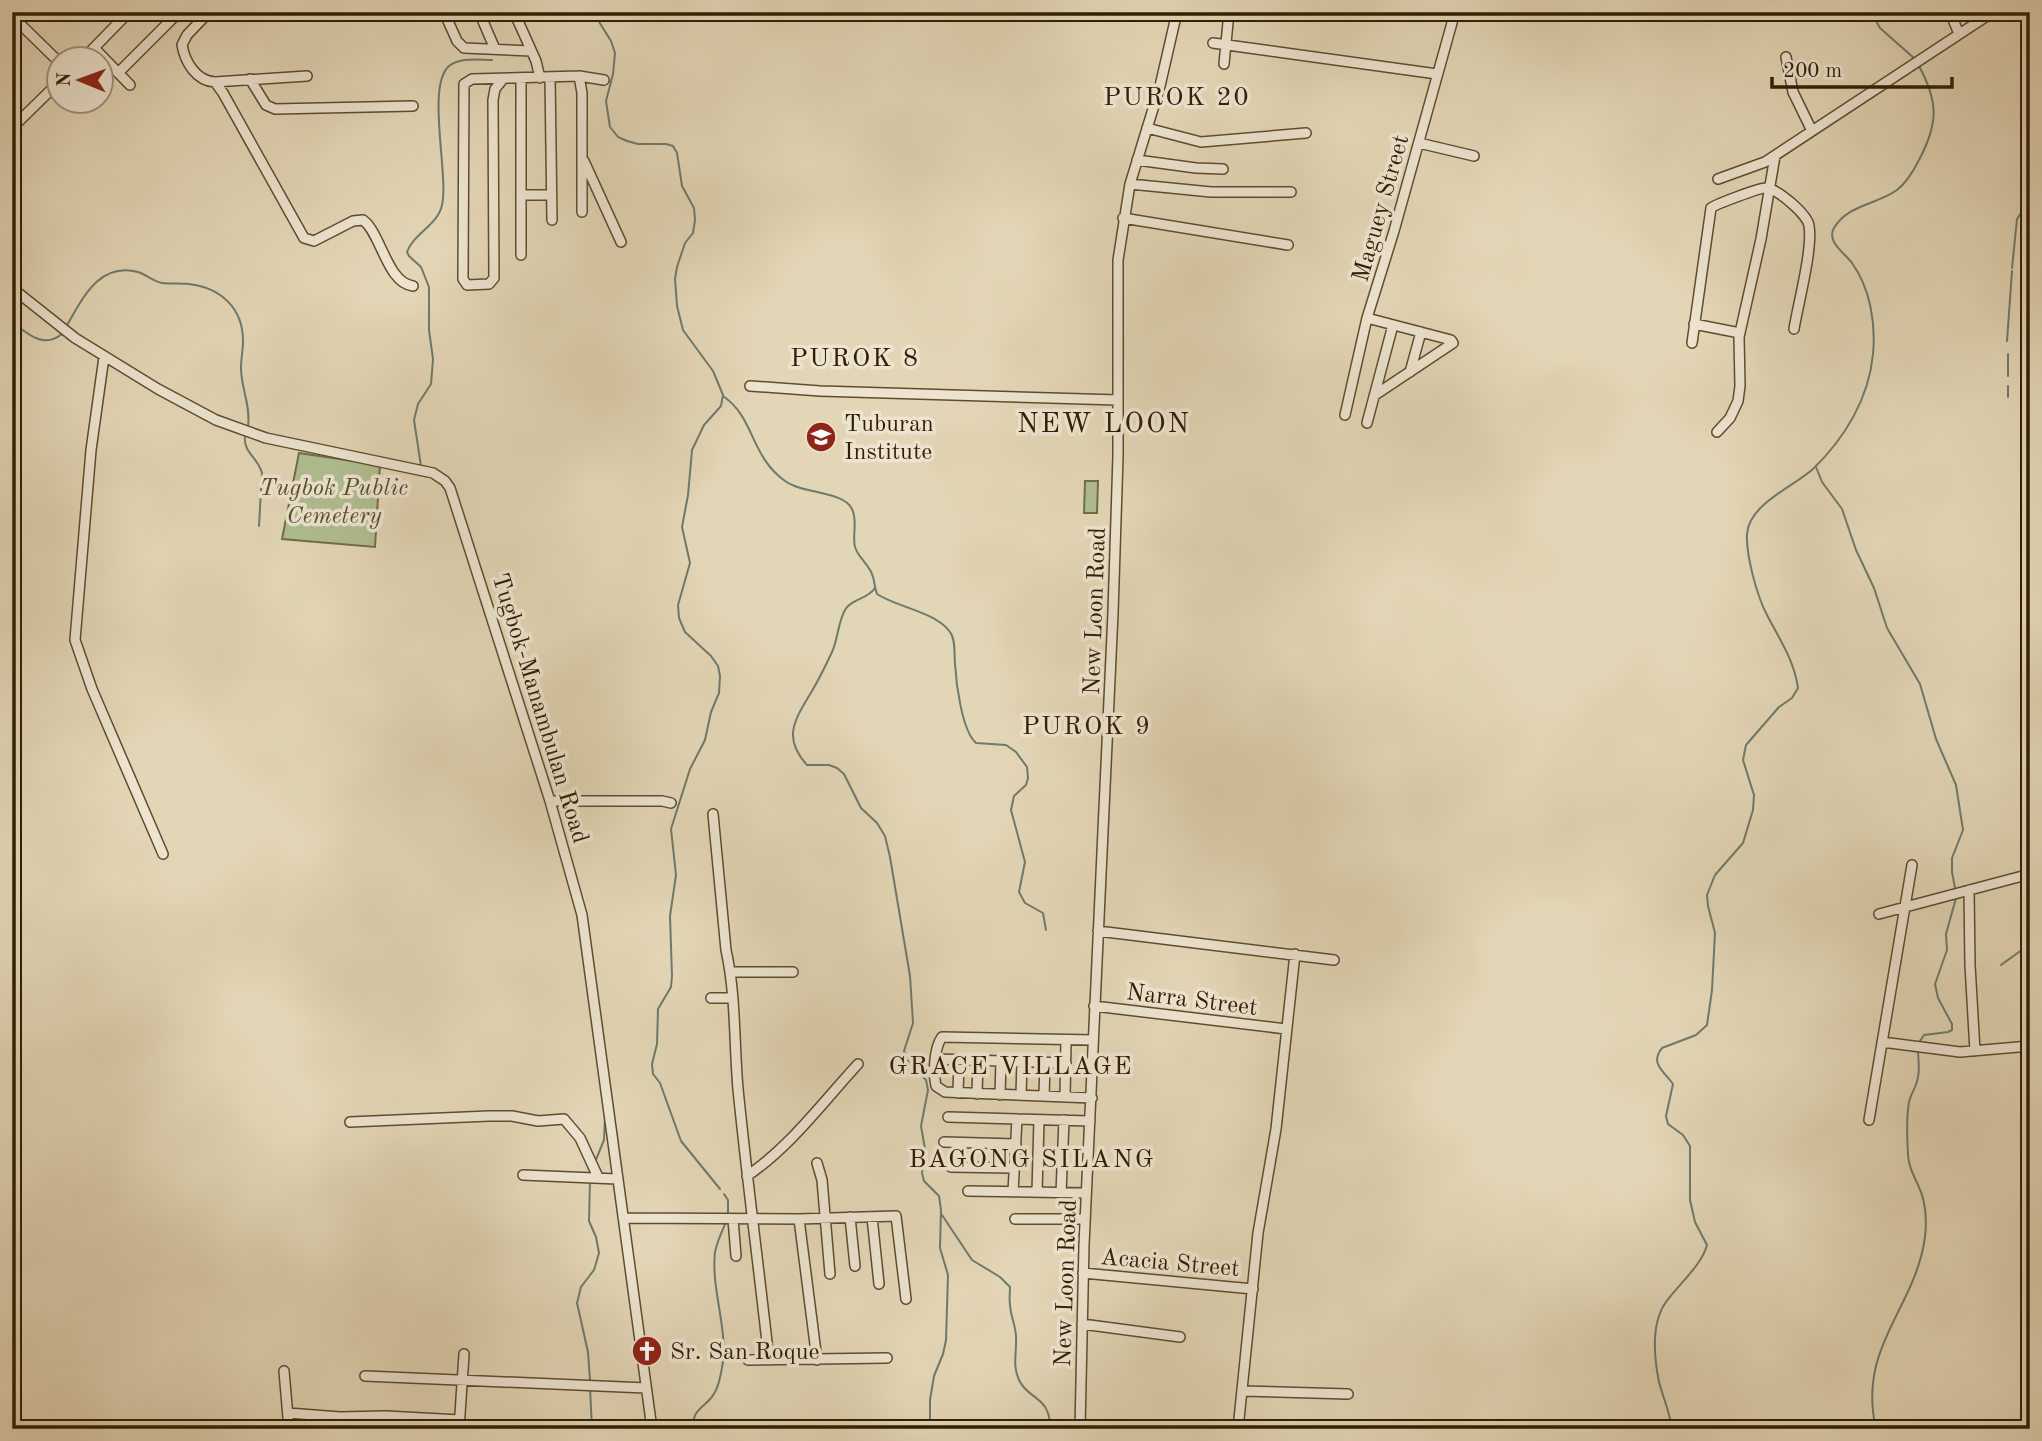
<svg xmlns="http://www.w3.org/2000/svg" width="2042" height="1441" font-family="'Old Standard TT',serif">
<rect width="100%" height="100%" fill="#e3d6b6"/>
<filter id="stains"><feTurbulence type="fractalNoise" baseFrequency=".00286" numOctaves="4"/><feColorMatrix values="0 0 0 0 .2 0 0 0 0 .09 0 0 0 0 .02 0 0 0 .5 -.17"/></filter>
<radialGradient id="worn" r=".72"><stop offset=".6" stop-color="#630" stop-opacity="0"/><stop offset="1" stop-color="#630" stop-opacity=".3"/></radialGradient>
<path fill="#b0be90" stroke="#706e4a" stroke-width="2" d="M299 453 380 465 375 547 282 539Z
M1085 481H1098L1097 513H1084Z"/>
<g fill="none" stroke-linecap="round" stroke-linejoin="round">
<path stroke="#6e7a6e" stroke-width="2" d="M593 12 611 41 615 53 613 74 606 101 610 127 618 137 627 141 638 144H666L673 146 677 153 682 186 694 208 695 220 693 233 685 243 677 267 675 279 677 306 683 330 713 371 723 395 721 406 704 425 692 450 688 495 682 527 690 563 678 605 679 618 685 632 711 656 718 666 720 676 719 693 711 712 705 740 690 769 671 829 676 875 670 916 672 976 671 987 658 1009 657 1044 652 1064 653 1074 660 1083 681 1141 720 1189
M1871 12 1880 28 1915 59
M2012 268 2017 219 2030 199
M12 322C28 334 43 349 62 334
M67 325C83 298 99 262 138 272 147 275 153 281 162 283 171 284 180 283 189 284 221 288 243 308 243 341 243 350 241 359 241 368 241 388 251 406 248 426
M2007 341 2012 271
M2008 354V376
M2008 386V397
M723 396C755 418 750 456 785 481 802 494 844 491 852 509 858 521 852 535 855 547 858 557 868 564 872 574 875 581 874 587 877 594 896 607 936 612 950 632 956 640 954 654 955 664 956 683 962 731 976 743L1006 745 1016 752 1027 767 1028 778 1026 785 1014 796 1011 810 1025 862 1019 892 1025 903 1043 913 1046 930
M245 436C243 453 258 457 262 473L259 526
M421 466 414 420 418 404 431 384 433 359 429 330V287L421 267 409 256 407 252C414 233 438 225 442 205 449 175 426 86 449 66 460 57 479 60 492 60
M1816 467 1822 482 1842 509 1856 550 1874 588 1887 628 1920 684 1936 739 1956 785 1963 830 1952 858V872L1955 888
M875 588C867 600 852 598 845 610 838 622 838 639 832 652 826 665 819 679 812 691 796 718 781 737 807 765H829L837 768 844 774 861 808 877 823 885 836 890 857 910 976 913 1023 904 1051 909 1063 926 1080 928 1090 921 1126 925 1149 922 1173 924 1181 939 1196 941 1210 940 1248 948 1275 946 1340 943 1354 934 1376 930 1400V1429
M2001 965 2030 944
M1918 1044 1924 1035 1948 1032 1952 1030V1024L1938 998 1935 984 1947 950 1946 934 1956 898
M595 1162 604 1140 605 1117
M724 1194 728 1200V1215
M942 1215 972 1260 1000 1277 1010 1287C1010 1293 1009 1299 1010 1304 1010 1315 1016 1326 1016 1337 1017 1352 1012 1365 1019 1380 1028 1400 1051 1396 1050 1429
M590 1380 588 1352 577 1303 581 1287 594 1270 599 1253 596 1237 589 1221 590 1181
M590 1388 592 1429
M12 1411 21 1429
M694 1429C691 1411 701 1410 711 1398 719 1389 721 1373 723 1362 727 1325 711 1289 715 1252 717 1242 722 1231 726 1222
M1672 1429C1670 1413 1663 1397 1659 1382 1654 1357 1651 1323 1666 1302 1678 1285 1702 1265 1707 1245L1695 1222 1690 1200V1146L1683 1135 1668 1124 1666 1116 1673 1084C1665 1072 1649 1064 1662 1048L1696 1035 1707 1025 1712 990 1715 933 1708 906 1707 895 1715 875 1743 843 1753 810 1754 795 1743 760 1746 745 1779 707 1792 698 1798 688C1794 660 1780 640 1767 615 1757 596 1746 556 1747 534 1749 504 1793 487 1813 469 1845 438 1869 398 1873 354 1876 323 1870 288 1852 263 1845 253 1826 242 1834 228 1847 205 1878 204 1897 190 1906 183 1914 170 1919 160 1938 124 1939 103 1919 66
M1876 1429C1857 1346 1915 1310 1925 1237 1927 1219 1926 1201 1918 1185 1913 1174 1909 1167 1908 1155 1907 1138 1906 1119 1909 1102 1911 1093 1917 1086 1918 1077 1920 1068 1918 1059 1918 1050"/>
<g stroke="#5e4c30" stroke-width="12">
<path id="minor" d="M209 12 187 35 182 45C185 62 196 81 215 82L307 76
M444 12 457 41 464 48 531 51
M479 12 495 49
M514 12 536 61 540 78
M1297 12 1307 13
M1950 12 1959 34
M12 16 60 63
M1213 43 1437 74
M94 48 130 85
M1786 57 1793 92 1812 131
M82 60 129 12
M1224 64 1229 12
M118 73 179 12
M579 76 582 93V212
M550 77 552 220
M250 79 266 105 275 109 413 106
M503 79 495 89 493 100 494 278 489 284 467 285 463 279 464 84 472 79 579 76 604 80
M521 79V255
M215 82 223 93 304 238 314 241 353 221 363 220C381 233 387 283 413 286
M12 128 60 81
M1147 128 1201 142 1306 133
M1419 143 1474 156
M1137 160 1196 168 1223 169
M584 161 621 242
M1718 179 1765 162 1993 12
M1130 184 1211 192H1291
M521 195H551
M1123 218 1288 245
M12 288 75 338 158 389 216 420 266 438 433 473 445 481 450 488 550 801 582 915 652 1429
M1367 318 1451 340 1453 343 1375 395
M1694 324 1740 333
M1692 343 1711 208C1714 205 1761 187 1766 188 1778 189 1808 215 1809 226 1813 249 1798 304 1794 329
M104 357 91 450 75 640 92 689 163 854
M1410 372 1421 332
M750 386 820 391 1118 400
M1345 415 1367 318 1394 231 1455 12
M1367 423 1393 325
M1717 432 1730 418 1738 401 1740 386 1739 337 1761 239 1775 156
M550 801H662L671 803
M713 814 726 950C736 995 734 1043 738 1089 747 1179 759 1269 769 1360
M1969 890 1970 965 1975 1051
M1879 914 2030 874
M1098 931 1334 960
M731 972H793
M711 998H732
M1094 1006 1286 1029
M1882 1042 1960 1052 2030 1046
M936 1059 1066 1063
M958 1093 959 1060
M977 1094 978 1061
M1000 1095 1001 1061
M1021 1095 1022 1062
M1044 1096 1045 1063
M1065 1097 1066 1040
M1092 1098 945 1092 936 1086C933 1073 934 1048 942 1037L1093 1040
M948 1117 1090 1121
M1869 1120 1912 865
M350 1122 489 1116H512L538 1121 564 1119 580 1138 598 1177
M944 1142 1016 1144
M817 1163 822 1180 830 1274
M951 1167 1014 1168
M523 1175 617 1179
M747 1176C790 1147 823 1102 858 1064
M968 1191 1086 1193
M1013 1192 1017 1119
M1037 1192 1039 1120
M1061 1193 1064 1120
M850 1217 855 1266
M872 1217 879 1284
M623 1218 799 1219 896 1216 906 1299
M733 1219 736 1256
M799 1219 817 1360
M1015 1219H1085
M1083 1273 1253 1289
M1082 1324 1180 1337
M748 1360 887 1358
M284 1371 289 1429
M365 1376 646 1388
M1243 1391 1348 1394
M288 1413 340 1417 386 1416 460 1420
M356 1429 357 1418
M459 1429 464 1354
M1080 1429 1084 1245 1113 613 1118 456V260L1130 184 1160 86 1177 12
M1238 1429 1258 1233 1276 1129 1295 954"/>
</g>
<use href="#minor" stroke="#ede4d0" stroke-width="9"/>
</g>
<defs>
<g id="school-disc" transform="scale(1.575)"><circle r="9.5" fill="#8f2418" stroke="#ede4d0"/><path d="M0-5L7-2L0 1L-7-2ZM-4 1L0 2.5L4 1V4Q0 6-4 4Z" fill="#fff"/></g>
<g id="church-disc" transform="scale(1.575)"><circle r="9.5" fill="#8f2418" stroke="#ede4d0"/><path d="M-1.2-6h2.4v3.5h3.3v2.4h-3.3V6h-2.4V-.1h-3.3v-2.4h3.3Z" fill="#fff"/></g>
</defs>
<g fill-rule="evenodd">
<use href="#school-disc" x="821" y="437"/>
<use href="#church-disc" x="647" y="1351"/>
</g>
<g text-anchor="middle" stroke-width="7" stroke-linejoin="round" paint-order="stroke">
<g font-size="24" fill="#311e04" stroke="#ede4d0">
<text transform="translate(1380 208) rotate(-74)" y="8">Maguey Street</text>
<text transform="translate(1094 611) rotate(-88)" y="8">New Loon Road</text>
<text transform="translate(541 708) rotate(73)" y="8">Tugbok-Manambulan Road</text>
<text transform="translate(1192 999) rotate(7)" y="8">Narra Street</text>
<text transform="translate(1170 1262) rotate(5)" y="8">Acacia Street</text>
<text transform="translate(1065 1283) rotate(-88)" y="8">New Loon Road</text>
</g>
<g font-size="24" fill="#311e04" stroke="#ede4d0" text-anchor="start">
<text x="844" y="431">Tuburan<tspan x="844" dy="28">Institute</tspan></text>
<text x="670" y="1359">Sr. San Roque</text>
</g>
<g font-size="24" font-style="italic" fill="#574e2e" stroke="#ede4d0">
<text x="334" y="495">Tugbok Public<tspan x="334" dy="28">Cemetery</tspan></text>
</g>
<g font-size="26" letter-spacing="2" fill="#311e04" stroke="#ede4d0">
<text x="1177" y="105">PUROK 20</text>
<text x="855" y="366">PUROK 8</text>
<text x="1087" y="734">PUROK 9</text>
<text x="1011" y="1074">GRACE VILLAGE</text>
<text x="1032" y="1167">BAGONG SILANG</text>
</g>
<g font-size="28" letter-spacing="2" fill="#311e04" stroke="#ede4d0">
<text x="1104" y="432">NEW LOON</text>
</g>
</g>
<rect width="2042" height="1441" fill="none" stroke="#e3d6b6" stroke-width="42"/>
<rect x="14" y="14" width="2014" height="1413" fill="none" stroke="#311e04" stroke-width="3.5"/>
<rect x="21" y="21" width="2000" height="1399" fill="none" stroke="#311e04" stroke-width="2"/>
<g transform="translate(80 80) rotate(271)"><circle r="33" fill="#ede4d0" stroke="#a2957e" stroke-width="2"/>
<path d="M0-5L12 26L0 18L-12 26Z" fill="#8f2418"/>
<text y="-10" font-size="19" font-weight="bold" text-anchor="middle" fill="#311e04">N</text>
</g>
<path d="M1772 77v10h180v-10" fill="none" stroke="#311e04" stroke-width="3.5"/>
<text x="1783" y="77" font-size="21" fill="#311e04" stroke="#ede4d0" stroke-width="5" paint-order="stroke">200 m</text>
<rect width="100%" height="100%" filter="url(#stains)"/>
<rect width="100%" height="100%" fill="url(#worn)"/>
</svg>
